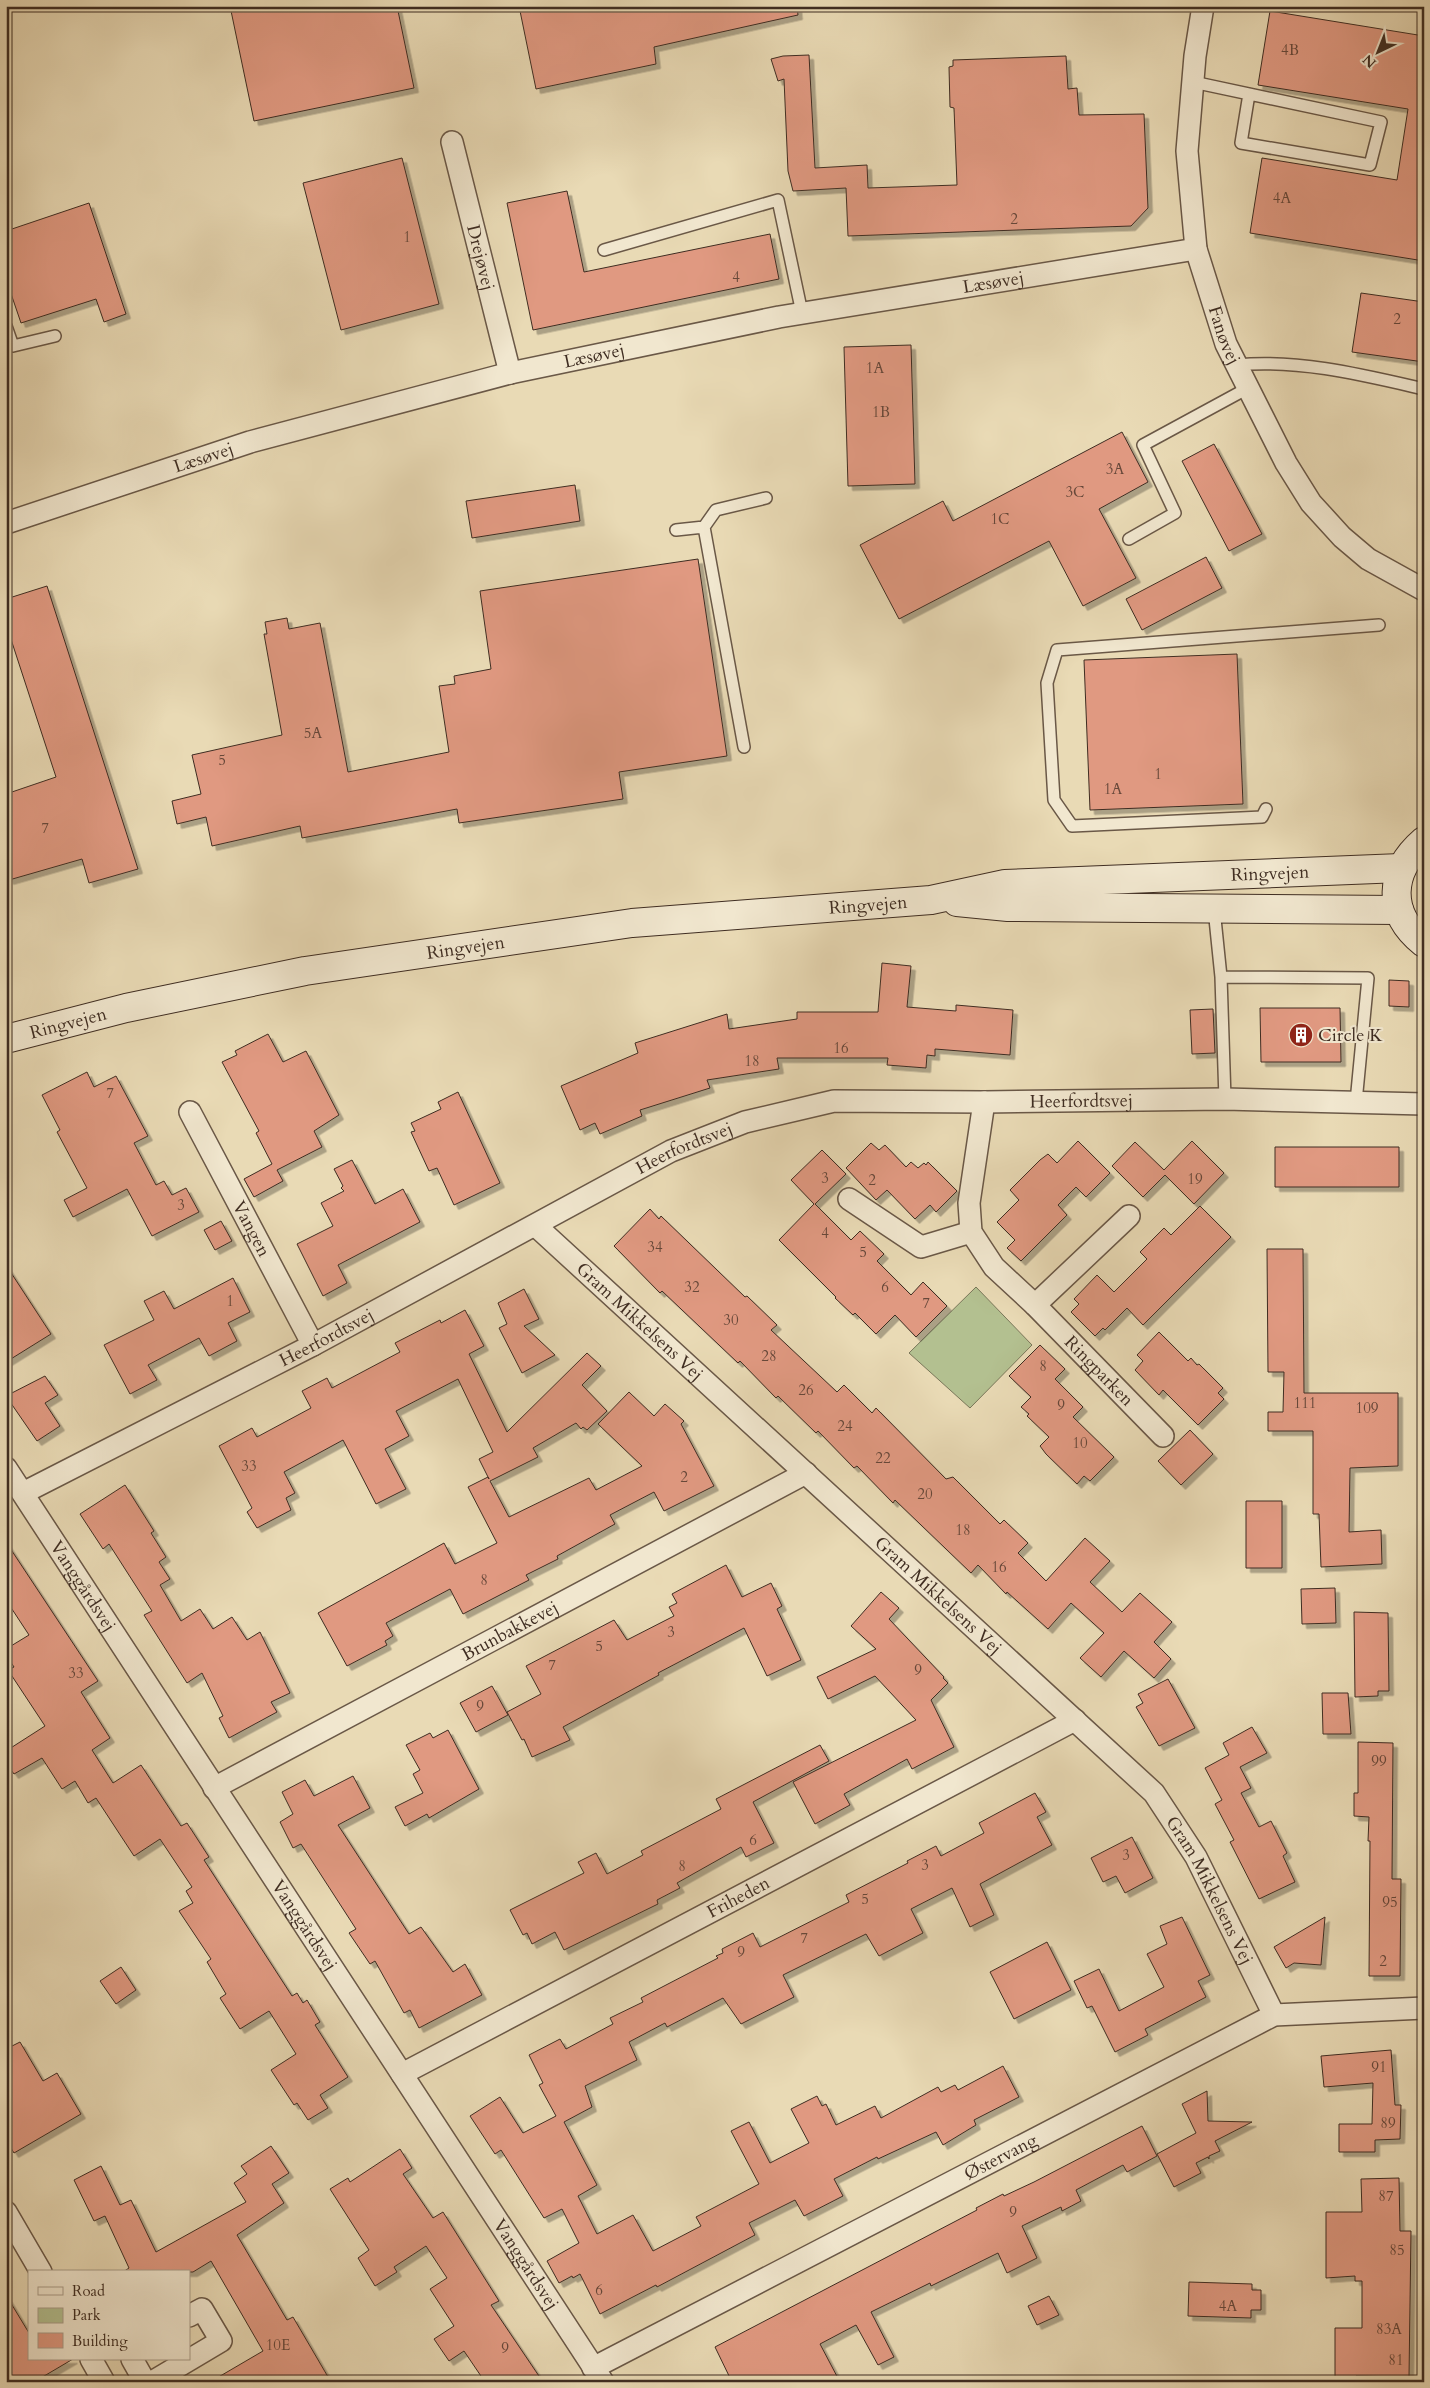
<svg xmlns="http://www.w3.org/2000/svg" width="1430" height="2388" font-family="Cardo,serif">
<defs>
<filter id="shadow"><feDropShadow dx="4.5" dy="4.5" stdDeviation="0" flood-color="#0004"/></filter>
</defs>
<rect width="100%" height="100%" fill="#e9dab5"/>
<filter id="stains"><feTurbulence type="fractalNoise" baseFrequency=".004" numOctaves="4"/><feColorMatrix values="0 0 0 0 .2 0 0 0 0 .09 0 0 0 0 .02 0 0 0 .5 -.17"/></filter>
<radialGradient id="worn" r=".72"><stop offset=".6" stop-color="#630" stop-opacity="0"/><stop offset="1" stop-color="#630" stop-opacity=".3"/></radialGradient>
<path fill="#b3c090" stroke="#797659" d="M976 1287 1032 1345 970 1408 909 1353Z"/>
<path fill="#e09981" stroke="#3f2d22" filter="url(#shadow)" d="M230 6H397L414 88 254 121Z
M519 6H797L798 15 654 47 656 64 536 89Z
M1270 11 1424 36V261L1250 233 1262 158 1397 180 1408 109 1258 85Z
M809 55 815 168 867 165 868 188 957 185 954 108 950 107 949 67 953 66V60L1066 56 1068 89 1077 88 1079 115 1144 114 1148 208 1131 226 848 236 846 188 793 191 788 171 784 79 778 81 771 59 783 56Z
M402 158 439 304 341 330 303 183Z
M567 191 584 272 770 234 779 279 533 330 507 203Z
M89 203 126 314 104 322 96 299 21 323 6 279V231Z
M1361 293 1424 302V362L1352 352Z
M911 345 915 484 848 486 844 347Z
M1122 432 1148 482 1099 509 1136 578 1083 606 1049 541 899 619 860 545 943 501 953 521Z
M1214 444 1262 534 1229 551 1182 461Z
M575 485 580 521 472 538 466 501Z
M1206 557 1222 588 1142 630 1126 599Z
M698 559 727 756 619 772 623 799 459 823 457 809 302 838 300 826 212 846 206 817 177 824 172 801 201 794 192 755 282 735 264 634H267L265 622 287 618 289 629 320 623 348 772 449 752 439 686 455 684 454 676 491 669 480 591Z
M47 586 138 869 89 883 82 859 9 880 6 870V794L56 777 6 624V599Z
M1237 654 1243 804 1090 810 1084 660Z
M882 963 911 966 907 1007 956 1011V1005L1013 1010 1010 1055 935 1049V1056L927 1055 926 1068 887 1065 888 1058H777L779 1069 707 1080 710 1088 640 1110 642 1116 600 1134 595 1123 580 1130 561 1086 638 1053 635 1043 727 1014 729 1029 797 1019V1012H878Z
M1389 980 1409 981V1007L1389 1006Z
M1260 1008H1340L1341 1062H1261Z
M1213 1009 1215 1053 1192 1054 1190 1010Z
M268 1034 283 1062 306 1051 339 1115 314 1131 322 1147 277 1170 283 1181 254 1197 244 1179 272 1164 256 1133 259 1131 222 1062 237 1055 235 1051Z
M87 1072 94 1087 116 1076 148 1136 134 1143 156 1185 164 1181 172 1195 186 1188 199 1212 152 1236 127 1189 73 1217 64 1200 87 1188 57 1132 60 1130 42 1095Z
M458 1092 500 1183 454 1205 437 1168 429 1171 411 1132 415 1131 411 1123 441 1109 438 1102Z
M1078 1141 1110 1173 1086 1197 1076 1187 1058 1205 1067 1215 1021 1261 1007 1248 1015 1240 997 1222 1019 1200 1010 1190 1040 1160 1048 1154 1057 1163Z
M1192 1141 1224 1173 1194 1204 1165 1175 1143 1197 1112 1166 1135 1142 1164 1170Z
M871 1143 879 1150 885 1145 906 1167 911 1162 918 1168 924 1163 926 1165 928 1162 957 1191 936 1212 930 1205 915 1219 887 1190 876 1200 846 1168Z
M1275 1147H1399V1187H1275Z
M822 1150 846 1174 815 1204 851 1240 860 1231 884 1254 877 1261 911 1295 923 1282 947 1306 916 1337 895 1315 876 1334 855 1313 853 1315 835 1298 836 1297 779 1240 814 1204 791 1180Z
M352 1160 375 1204 403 1189 420 1222 338 1265 347 1283 323 1296 297 1244 333 1226 321 1203 344 1191 341 1188 343 1186 334 1169Z
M1200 1206 1231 1237 1143 1325 1127 1308 1105 1330 1103 1328 1095 1336 1071 1312 1079 1304 1074 1299 1097 1275 1114 1292 1147 1259 1140 1252 1164 1228 1171 1235Z
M650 1209 659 1219 661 1216 745 1297 747 1296 777 1325 771 1330 837 1392 844 1385 872 1413 876 1408 946 1479 953 1477 1000 1524 1004 1520 1028 1543 1018 1553 1046 1581 1085 1538 1110 1561 1090 1582 1122 1612 1140 1593 1172 1622 1154 1642 1171 1659 1154 1678 1124 1651 1101 1677 1080 1658 1104 1633 1071 1603 1048 1629 1007 1592 1006 1594 978 1565 971 1573 895 1500 893 1503 857 1466 854 1468 818 1431 816 1433 778 1396 776 1398 740 1361 738 1363 662 1291 660 1293 614 1246Z
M221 1221 232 1241 215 1250 204 1230Z
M1267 1249H1303L1304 1393H1398V1466L1350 1468 1349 1532 1381 1530 1382 1564 1321 1567 1319 1514H1313V1431H1268V1412H1283L1284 1372H1268Z
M6 1265 51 1334 6 1362Z
M233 1278 250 1312 228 1323 237 1341 209 1356 199 1338 148 1365 157 1380 130 1394 104 1345 154 1320 144 1301 164 1291 174 1309Z
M524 1289 539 1319 524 1326 555 1355 522 1373 499 1328 507 1324 498 1303Z
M465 1310 484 1346 469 1354 507 1432 587 1353 601 1366 582 1385 607 1411 587 1430 583 1427 581 1429 576 1423 533 1448 538 1457 490 1481 509 1517 589 1478 596 1490 642 1466 598 1424 629 1392 654 1416 665 1404 684 1421 681 1424 714 1486 664 1511 654 1492 610 1515 615 1524 557 1556 558 1559 526 1575 529 1580 463 1614 450 1589 386 1623 393 1636 385 1641 387 1645 347 1666 318 1613 444 1543 455 1564 497 1543 468 1487 488 1477 489 1479 479 1459 493 1452 458 1379 396 1411 409 1436 385 1449 406 1489 376 1504 343 1440 284 1472 295 1493 286 1498 291 1510 257 1528 247 1512 252 1508 219 1446 252 1428 257 1437 311 1408 302 1391 327 1378 332 1388 400 1352 395 1343 440 1320 441 1323Z
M1159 1332 1188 1361 1191 1358 1197 1365 1199 1364 1223 1388 1218 1393 1224 1399 1198 1425 1163 1390 1159 1395 1135 1370 1143 1361 1137 1355Z
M1040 1345 1065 1369 1055 1379 1083 1407 1073 1417 1114 1457 1090 1481 1084 1476 1077 1484 1046 1454 1040 1446 1049 1437 1027 1416 1029 1414 1021 1407 1031 1397 1009 1376Z
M45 1376 58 1395 45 1403 60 1426 37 1441 6 1396Z
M1190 1430 1213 1454 1181 1485 1158 1461Z
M125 1485 154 1531 151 1533 166 1557 159 1562 170 1579 160 1585 181 1621 200 1609 213 1629 232 1617 247 1640 260 1632 290 1693 271 1702 277 1712 229 1738 219 1718 223 1716 202 1673 187 1683 144 1615 152 1611 109 1544 103 1549 80 1514Z
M1246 1501H1282V1568H1246Z
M6 1542 98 1681 81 1692 110 1738 92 1750 113 1783 141 1765 181 1826 187 1823 209 1857 204 1860 292 1996 297 1993 303 2003 307 2000 320 2022 315 2025 348 2077 320 2095 328 2108 308 2120 297 2103 294 2105 271 2070 296 2054 269 2011 240 2029 220 1998 226 1994 207 1962 211 1959 179 1911 193 1903 186 1891 192 1887 160 1839 134 1856 96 1798 88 1803 75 1781 62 1789 42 1758 14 1774 6 1763V1751L45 1726 8 1670 14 1667 6 1655V1649L29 1635 6 1600Z
M726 1565 742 1597 771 1583 782 1606 777 1609 801 1660 767 1676 744 1628 658 1673 659 1675 563 1727 570 1740 532 1757 524 1739 522 1740 507 1712 541 1694 526 1666 614 1620 627 1640 674 1616 669 1607 677 1603 672 1594Z
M1335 1588 1336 1623 1302 1624 1301 1589Z
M881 1592 899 1608 889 1619 944 1677 943 1678 948 1683 931 1700 954 1747 912 1769 907 1759 844 1794 850 1805 815 1824 793 1782 916 1720 875 1676 828 1699 817 1677 876 1649 851 1626Z
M1354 1612 1388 1613 1389 1691H1378V1696L1355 1697Z
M1168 1679 1195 1728 1159 1746 1136 1707 1143 1703 1138 1694Z
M492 1686 508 1715 476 1732 460 1703Z
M1322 1693H1348L1351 1734H1323Z
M1252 1727 1267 1753 1240 1767 1251 1788 1241 1793 1259 1827 1271 1821 1287 1853 1283 1856 1295 1882 1259 1899 1230 1842 1234 1840 1215 1804 1222 1800 1205 1768 1229 1755 1223 1743Z
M448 1730 479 1789 429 1818 427 1814 405 1826 395 1807 423 1793 413 1774 420 1770 406 1745 430 1733 433 1738Z
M1358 1742 1393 1743 1392 1879H1401L1400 1976H1369L1370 1841H1368L1369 1817 1354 1816V1793H1358Z
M820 1745 829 1761 753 1802 774 1843 746 1857 741 1847 677 1883 680 1888 657 1900 658 1904 564 1950 555 1932 532 1944 527 1933 523 1935 510 1910 584 1873 578 1862 596 1853 607 1874 643 1855 641 1851 721 1809 716 1799Z
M353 1776 370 1808 338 1825 409 1934 421 1927 453 1972 465 1964 482 1995 419 2028 410 2010 404 2013 375 1961 370 1964 349 1933 356 1929 301 1844 293 1848 280 1822 293 1814 282 1792 305 1780 314 1796Z
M1035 1793 1046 1812 1037 1817 1052 1845 980 1884 994 1915 970 1927 952 1888 911 1909 923 1933 879 1956 866 1934 783 1975 794 1997 741 2024 723 1998 667 2027 665 2023 629 2042 637 2060 585 2086 592 2107 564 2122 597 2185 578 2196 597 2234 633 2215 653 2251 701 2226 696 2217 759 2184 731 2131 749 2122 770 2163 809 2143 791 2109 817 2096 822 2106 826 2104 836 2125 875 2106 881 2118 938 2087 941 2092 955 2085 958 2090 1003 2066 1019 2097 974 2120 976 2125 943 2145 936 2132 878 2159 877 2157 834 2179 843 2196 804 2216 795 2200 749 2223 755 2235 657 2287 656 2285 600 2314 580 2274 573 2278 572 2276 559 2283 547 2261 579 2243 562 2209 544 2218 501 2150 495 2154 470 2116 500 2097 523 2133 556 2116 539 2085 543 2083 529 2055 560 2039 566 2049 613 2024 610 2018 643 2002 641 1998 718 1958 716 1956 723 1953 722 1949 753 1933 760 1947 849 1902 846 1895 908 1863 907 1861 936 1846 941 1856 984 1833 979 1823Z
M1132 1837 1153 1878 1125 1893 1116 1876 1103 1882 1091 1858Z
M1182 1917 1210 1975 1198 1981 1206 1997 1145 2029 1148 2035 1115 2052 1092 2006 1087 2008 1074 1981 1099 1969 1119 2011 1164 1987 1147 1954 1167 1944 1160 1926Z
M1325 1917 1321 1965 1294 1963 1286 1968 1274 1947Z
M1047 1942 1071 1990 1014 2019 990 1972Z
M121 1967 136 1990 116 2004 100 1981Z
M20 2042 43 2081 57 2073 81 2114 14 2153 6 2140V2049Z
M1391 2050 1395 2105H1401L1400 2139 1375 2140V2152H1339V2124H1372L1373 2083 1324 2087 1321 2056Z
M1207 2091 1208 2121 1252 2122 1215 2141 1220 2151 1209 2156V2159L1208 2157 1196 2163 1201 2173 1174 2187 1157 2154 1196 2133 1182 2104Z
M1142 2126 1157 2156 1127 2172 1123 2165 1076 2190 1081 2201 1062 2211 1061 2207 1022 2226 1037 2258 1007 2273 998 2253 931 2286 930 2283 871 2312 894 2357 878 2365 856 2325 820 2344 840 2382H732L715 2347 977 2210 976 2208 1003 2194 1004 2196 1034 2182Z
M271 2146 289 2173 272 2184 284 2203 237 2235 287 2320 293 2317 331 2382H210L263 2351 211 2261 193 2272H123L129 2268 105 2216 94 2221 74 2180 101 2166 120 2205 131 2200 156 2252 246 2202 234 2183 247 2174 241 2166Z
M400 2149 412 2168 403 2174 433 2218 443 2212 499 2301 491 2305 543 2382H485L464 2351 449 2361 434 2339 454 2326 430 2289 447 2278 426 2246 394 2267 397 2272 375 2286 358 2258 369 2250 330 2189 348 2178 350 2182Z
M1399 2178 1400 2231H1411L1409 2377 1356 2376V2382H1335V2328H1362V2281H1355V2276L1326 2278V2212H1362L1361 2179Z
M1189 2282 1252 2284V2290H1261V2310H1251V2318L1188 2316Z
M6 2295 29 2333V2359H73L34 2382H6Z
M1049 2296 1059 2315 1037 2325 1028 2306Z"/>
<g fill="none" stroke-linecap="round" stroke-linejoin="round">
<g stroke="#6a5847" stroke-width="14">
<path id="lane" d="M1193 82 1381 122 1370 165 1241 143 1249 94
M604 250 778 200 802 313
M6 326 13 346 55 336
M1237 365C1299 359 1363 375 1424 389
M704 527 716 510 766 498
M676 530 704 527 744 747
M1129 539 1175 513 1143 445 1248 388
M1266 809 1262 817 1072 826 1054 800 1047 683 1057 650 1379 625
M1214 909 1221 977 1225 1099
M1221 977 1368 978 1356 1102"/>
</g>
<g stroke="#6a5847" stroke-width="24">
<g id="street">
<path id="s1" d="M1203 6 1195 56 1187 151 1196 249 1226 344 1286 463 1311 503 1342 537 1368 559 1424 590"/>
<path id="s2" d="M452 142 510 373"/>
<path id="s3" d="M6 523 250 442 510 373 779 317 1196 249"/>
<path id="s4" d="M984 1102 969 1203 971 1232 994 1267 1035 1305 1163 1436"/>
<path id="s5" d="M190 1112 313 1345"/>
<path d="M849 1199 921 1247 971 1232"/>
<path id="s6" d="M536 1226 1154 1793 1196 1857 1274 2015"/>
<path d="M1035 1305 1129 1216"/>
<path id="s7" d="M6 1468 603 2382"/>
<path id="s8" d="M23 1493 313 1345 671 1151 745 1122 834 1101 984 1102 1225 1099 1424 1104"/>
<path id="s9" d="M214 1788 806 1473"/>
<path id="s10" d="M402 2074 1075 1720"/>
<path d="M6 2212 41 2272"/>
<path d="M91 2359 104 2382"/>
<path d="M132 2359 145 2382"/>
<path id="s11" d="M593 2368 1274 2015 1424 2008"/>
<path d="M152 2382 221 2341 202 2309 189 2316"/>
</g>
</g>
<g stroke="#3f2d22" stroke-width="30">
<g id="secondary">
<path d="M1424 841C1389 871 1386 913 1424 943"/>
<path d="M957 902 1008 907 1399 910"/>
<path id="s12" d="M6 1039 126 1008 305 971 632 923 931 900 1005 884 1401 868"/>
</g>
</g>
<use href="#lane" stroke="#f1e7cf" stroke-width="11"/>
<use href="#street" stroke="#f1e7cf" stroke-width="21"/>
<use href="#secondary" stroke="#f1e7cf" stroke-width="28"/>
</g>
<defs>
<g id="building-disc" transform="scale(1.25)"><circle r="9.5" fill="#8f2418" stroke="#f1e7cf"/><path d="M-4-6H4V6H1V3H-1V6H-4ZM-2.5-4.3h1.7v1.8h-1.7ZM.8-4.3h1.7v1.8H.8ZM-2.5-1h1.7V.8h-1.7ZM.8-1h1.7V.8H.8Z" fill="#fff"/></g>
</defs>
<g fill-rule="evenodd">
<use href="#building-disc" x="1301" y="1035"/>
</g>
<g text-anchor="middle" stroke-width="4" stroke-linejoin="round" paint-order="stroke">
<g font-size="15" fill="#67483a">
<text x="1290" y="55">4B</text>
<text x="1282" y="203">4A</text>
<text x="1014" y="224">2</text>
<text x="407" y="242">1</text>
<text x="736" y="282">4</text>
<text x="1397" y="324">2</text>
<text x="875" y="373">1A</text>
<text x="881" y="417">1B</text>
<text x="1115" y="474">3A</text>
<text x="1075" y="497">3C</text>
<text x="1000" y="524">1C</text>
<text x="313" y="738">5A</text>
<text x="222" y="765">5</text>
<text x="1158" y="779">1</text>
<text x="1113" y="794">1A</text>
<text x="45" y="833">7</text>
<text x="841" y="1053">16</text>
<text x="752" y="1066">18</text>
<text x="110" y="1098">7</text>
<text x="825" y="1183">3</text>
<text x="1195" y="1184">19</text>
<text x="872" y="1185">2</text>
<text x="181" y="1210">3</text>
<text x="825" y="1238">4</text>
<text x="655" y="1252">34</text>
<text x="863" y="1257">5</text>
<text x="692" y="1292">32</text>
<text x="885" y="1292">6</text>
<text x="230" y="1306">1</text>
<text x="926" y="1308">7</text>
<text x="731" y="1325">30</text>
<text x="769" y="1361">28</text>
<text x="1043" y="1371">8</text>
<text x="806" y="1395">26</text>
<text x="1305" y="1408">111</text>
<text x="1061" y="1410">9</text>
<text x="1367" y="1413">109</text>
<text x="845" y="1431">24</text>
<text x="1080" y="1448">10</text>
<text x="883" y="1463">22</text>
<text x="249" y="1471">33</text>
<text x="684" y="1482">2</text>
<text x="925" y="1499">20</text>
<text x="963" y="1535">18</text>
<text x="999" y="1572">16</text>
<text x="484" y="1585">8</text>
<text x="671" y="1637">3</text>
<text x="599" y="1651">5</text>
<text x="552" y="1670">7</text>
<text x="918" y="1675">9</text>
<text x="76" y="1678">33</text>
<text x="480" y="1711">9</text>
<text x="1379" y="1766">99</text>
<text x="753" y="1845">6</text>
<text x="1126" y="1860">3</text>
<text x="925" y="1870">3</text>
<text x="682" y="1871">8</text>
<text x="865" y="1904">5</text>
<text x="1390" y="1907">95</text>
<text x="804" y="1943">7</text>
<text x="741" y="1957">9</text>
<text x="1383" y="1966">2</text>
<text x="1379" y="2072">91</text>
<text x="1388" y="2128">89</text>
<text x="1386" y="2201">87</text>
<text x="1013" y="2217">9</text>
<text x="1397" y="2255">85</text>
<text x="599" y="2295">6</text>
<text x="1228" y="2311">4A</text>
<text x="1389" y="2334">83A</text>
<text x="278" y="2350">10E</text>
<text x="505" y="2353">9</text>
<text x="1396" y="2365">81</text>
</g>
<g font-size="18" fill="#3f2d22" stroke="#f1e7cf">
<text dy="6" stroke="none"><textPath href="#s2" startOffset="119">Drejøvej</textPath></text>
<text dy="6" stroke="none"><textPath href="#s3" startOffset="1018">Læsøvej</textPath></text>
<text dy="6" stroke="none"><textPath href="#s1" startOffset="335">Fanøvej</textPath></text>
<text dy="6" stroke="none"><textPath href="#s3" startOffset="612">Læsøvej</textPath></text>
<text dy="6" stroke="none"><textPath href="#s3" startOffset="208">Læsøvej</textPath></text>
<text dy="6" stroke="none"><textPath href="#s12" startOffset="1278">Ringvejen</textPath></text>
<text dy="6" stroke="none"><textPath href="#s12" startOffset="874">Ringvejen</textPath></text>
<text dy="6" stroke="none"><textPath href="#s12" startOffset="469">Ringvejen</textPath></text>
<text dy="6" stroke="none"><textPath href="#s12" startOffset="64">Ringvejen</textPath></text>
<text dy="6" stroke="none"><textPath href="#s8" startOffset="1151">Heerfordtsvej</textPath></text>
<text dy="6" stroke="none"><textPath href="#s8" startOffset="746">Heerfordtsvej</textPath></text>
<text dy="6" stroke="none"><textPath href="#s5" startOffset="132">Vangen</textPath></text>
<text dy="6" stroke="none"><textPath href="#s6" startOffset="141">Gram Mikkelsens Vej</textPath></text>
<text dy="6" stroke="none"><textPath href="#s8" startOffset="341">Heerfordtsvej</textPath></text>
<text dy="6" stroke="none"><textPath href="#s4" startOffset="321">Ringparken</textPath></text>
<text dy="6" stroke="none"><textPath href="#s7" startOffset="141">Vanggårdsvej</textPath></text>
<text dy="6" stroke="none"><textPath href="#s6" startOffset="546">Gram Mikkelsens Vej</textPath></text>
<text dy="6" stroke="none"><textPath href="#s9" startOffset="335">Brunbakkevej</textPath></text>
<text dy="6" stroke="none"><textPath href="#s6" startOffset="951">Gram Mikkelsens Vej</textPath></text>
<text dy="6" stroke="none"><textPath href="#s10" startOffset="380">Friheden</textPath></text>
<text dy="6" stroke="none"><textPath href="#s7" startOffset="546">Vanggårdsvej</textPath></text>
<text dy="6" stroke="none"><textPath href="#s11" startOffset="459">Østervang</textPath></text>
<text dy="6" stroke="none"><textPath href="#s7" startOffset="951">Vanggårdsvej</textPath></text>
</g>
<g font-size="18" fill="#3f2d22" stroke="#f1e7cf" text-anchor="start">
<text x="1318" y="1041">Circle K</text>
</g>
</g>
<rect width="1430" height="2388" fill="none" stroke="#e9dab5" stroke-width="25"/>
<rect x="8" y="8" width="1415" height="2373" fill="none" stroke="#3f2d22" stroke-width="2.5"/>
<rect x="12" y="12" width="1405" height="2363" fill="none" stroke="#3f2d22"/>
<rect x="28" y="2270" width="162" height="90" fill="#f1e7cf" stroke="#aa9d8a"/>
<rect x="38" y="2287" width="25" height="8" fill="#f1e7cf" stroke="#aa9d8a"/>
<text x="72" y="2296" font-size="15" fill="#3f2d22">Road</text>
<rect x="38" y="2308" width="25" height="15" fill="#b3c090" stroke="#aa9d8a"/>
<text x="72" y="2320" font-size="15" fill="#3f2d22">Park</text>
<rect x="38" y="2333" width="25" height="15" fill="#e09981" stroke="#aa9d8a"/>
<text x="72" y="2346" font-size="15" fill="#3f2d22">Building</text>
<g transform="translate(1378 52) rotate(223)" stroke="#f1e7cf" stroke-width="4" paint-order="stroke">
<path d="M0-4L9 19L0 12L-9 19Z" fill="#3f2d22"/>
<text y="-8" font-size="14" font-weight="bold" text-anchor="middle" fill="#3f2d22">N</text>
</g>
<rect width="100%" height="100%" filter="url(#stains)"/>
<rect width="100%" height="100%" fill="url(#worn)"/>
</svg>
